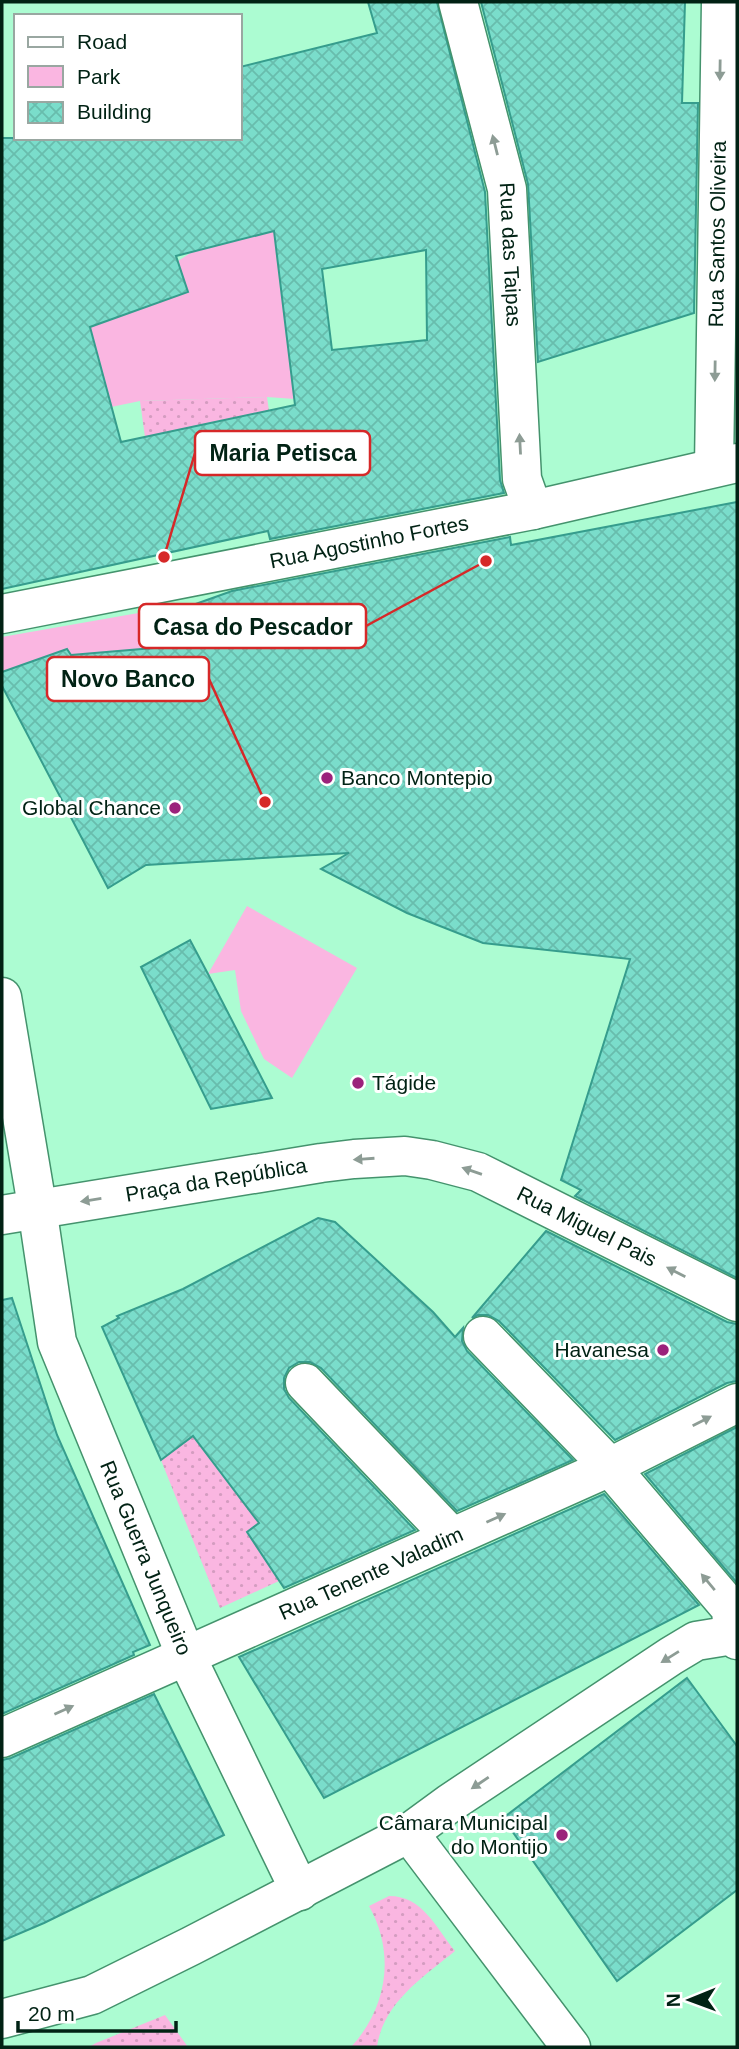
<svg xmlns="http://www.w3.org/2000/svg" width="739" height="2049" font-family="Helvetica,sans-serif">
<defs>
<pattern id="garden-dots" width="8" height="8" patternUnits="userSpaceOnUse" patternTransform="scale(1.75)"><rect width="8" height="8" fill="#fab6e1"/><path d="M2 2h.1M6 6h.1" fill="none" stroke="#d49cc0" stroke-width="1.8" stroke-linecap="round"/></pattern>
<pattern id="building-cross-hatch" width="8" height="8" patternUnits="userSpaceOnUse" patternTransform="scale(1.75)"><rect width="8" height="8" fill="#7addcb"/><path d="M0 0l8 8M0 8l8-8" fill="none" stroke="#68bdad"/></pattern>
</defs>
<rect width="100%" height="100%" fill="#acfcd2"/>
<path fill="#fab6e1" d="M275 231 295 399 267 397 140 401 111 407 90 327 188 292 178 261 192 252Z
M161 609 165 647 71 655 67 649 2 672V637Z
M247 906 357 968 292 1078 264 1059 241 1011 235 970 208 974Z"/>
<path fill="url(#garden-dots)" d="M267 397 269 411 145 437 140 401Z
M223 1415 259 1523 247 1532 279 1581 220 1608 161 1460Z
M389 1896C423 1896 436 1928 455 1951 423 1977 383 2003 377 2047H351C387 2008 396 1954 369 1906Z
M165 2015 188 2047H89L96 2043Z"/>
<path fill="url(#building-cross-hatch)" stroke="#369d8d" stroke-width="2" fill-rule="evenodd" d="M368 2H437L485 192 500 480 504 493 270 539 268 531 2 589V138H240V67L377 33ZM274 231 295 405 121 442 90 327 188 292 176 256ZM426 250 427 340 332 350 322 269Z
M481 2H685L682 103H698L694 313 538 362 528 184Z
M737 502V1278L575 1196 581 1190 561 1180 630 959 483 943 407 913 321 869 349 853 146 865 108 888 2 686V672L67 649 71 655 165 647 162 616 232 591 510 537 511 545Z
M190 940 208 974 272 1098 211 1109 141 967Z
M318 1218 335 1222 433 1312 455 1337 463 1328 462 1341 467 1351 573 1460 457 1511 321 1368 310 1362H299L289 1368 284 1378V1389L289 1398 415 1530 284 1588 247 1532 259 1523 193 1436 161 1460 102 1327 119 1318 117 1316 183 1289Z
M546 1231 727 1322 737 1324V1381L727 1383 615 1440 499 1321 488 1315H478L472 1318Z
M12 1298 57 1435 150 1645 133 1652 134 1655 2 1714V1300Z
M737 1427V1583L645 1474Z
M604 1494 699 1605 324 1798 239 1657Z
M687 1678 737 1746V1890L617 1981 503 1818Z
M154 1694 224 1835 44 1923 2 1941V1760L11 1758Z"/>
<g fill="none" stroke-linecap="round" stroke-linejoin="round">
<g stroke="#44936d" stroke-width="41">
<g id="minor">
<path id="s1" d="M458 2 507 189 522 479 533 510"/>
<path id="s2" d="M714 467 721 2"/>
<path id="s3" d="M2 614 533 510 737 463"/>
<path id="s4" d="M2 997 35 1194 57 1342 186 1656 300 1891"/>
<path id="s5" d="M2 1215 321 1163 354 1159 405 1156 432 1160 478 1172 737 1302"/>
<path d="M483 1336 610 1467 731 1609 733 1635 737 1640"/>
<path d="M305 1383 452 1537"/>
<path id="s6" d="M2 1738 610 1467 737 1403"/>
<path d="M409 1833 571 2047"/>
<path d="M2 2019 92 1995 191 1946 409 1833 450 1803 671 1656 696 1641 733 1635"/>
</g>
</g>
<use href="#minor" stroke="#fff" stroke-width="38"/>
</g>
<defs><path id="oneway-solid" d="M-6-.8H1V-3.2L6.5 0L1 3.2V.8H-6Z" transform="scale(1.75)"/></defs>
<g fill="#8d9c95">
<use href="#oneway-solid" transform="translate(720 70) rotate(91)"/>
<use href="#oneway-solid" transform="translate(495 145) rotate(-104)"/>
<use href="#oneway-solid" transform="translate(715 371) rotate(91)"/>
<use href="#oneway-solid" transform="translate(520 444) rotate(-93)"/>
<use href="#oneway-solid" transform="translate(364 1159) rotate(176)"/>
<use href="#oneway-solid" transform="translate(472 1171) rotate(-161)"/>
<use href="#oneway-solid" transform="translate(91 1200) rotate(171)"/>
<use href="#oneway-solid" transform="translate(676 1272) rotate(-153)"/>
<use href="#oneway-solid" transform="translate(702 1421) rotate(-27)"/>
<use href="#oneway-solid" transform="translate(496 1518) rotate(-24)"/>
<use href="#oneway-solid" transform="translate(708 1582) rotate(-130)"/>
<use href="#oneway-solid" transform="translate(670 1657) rotate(148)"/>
<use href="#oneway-solid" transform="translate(64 1710) rotate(-24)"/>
<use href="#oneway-solid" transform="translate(480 1783) rotate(146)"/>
</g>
<g fill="#9b227b" stroke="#fff" stroke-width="2.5">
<circle cx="327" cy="778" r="7"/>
<circle cx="175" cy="808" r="7"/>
<circle cx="358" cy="1083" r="7"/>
<circle cx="663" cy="1350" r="7"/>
<circle cx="562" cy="1835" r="7"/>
</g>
<g text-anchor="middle" stroke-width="6" stroke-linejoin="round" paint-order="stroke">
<g font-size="21" fill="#012214" stroke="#fff">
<text dy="7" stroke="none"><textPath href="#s2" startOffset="233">Rua Santos Oliveira</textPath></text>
<text dy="7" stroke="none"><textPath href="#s1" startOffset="259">Rua das Taipas</textPath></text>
<text dy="7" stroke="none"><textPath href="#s3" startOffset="374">Rua Agostinho Fortes</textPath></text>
<text dy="7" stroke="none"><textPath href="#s5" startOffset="217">Praça da República</textPath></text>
<text dy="7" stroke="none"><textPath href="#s5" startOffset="604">Rua Miguel Pais</textPath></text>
<text dy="7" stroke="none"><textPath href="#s4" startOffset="583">Rua Guerra Junqueiro</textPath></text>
<text dy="7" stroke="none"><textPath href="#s6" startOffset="404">Rua Tenente Valadim</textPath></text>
</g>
<g font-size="21" fill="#012214" stroke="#fff" text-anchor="end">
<text x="341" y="785" text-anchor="start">Banco Montepio</text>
<text x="161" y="815">Global Chance</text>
<text x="372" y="1090" text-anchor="start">Tágide</text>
<text x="649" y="1357">Havanesa</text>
<text x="548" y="1830">Câmara Municipal<tspan x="548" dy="24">do Montijo</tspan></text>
</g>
</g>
<path fill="none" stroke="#d62828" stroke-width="2.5" d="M164 557L195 453M486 561L366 626M265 802L209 679"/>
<g fill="#d62828" stroke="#fff" stroke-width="2.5">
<circle cx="164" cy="557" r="7"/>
<circle cx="486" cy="561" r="7"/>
<circle cx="265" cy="802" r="7"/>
</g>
<g fill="#fff" stroke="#d62828" stroke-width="2.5">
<rect x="195" y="431" width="175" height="44" rx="7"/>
<rect x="139" y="604" width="227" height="44" rx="7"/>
<rect x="47" y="657" width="162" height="44" rx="7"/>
</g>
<g font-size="23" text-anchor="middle" font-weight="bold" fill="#012214">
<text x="283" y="461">Maria Petisca</text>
<text x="253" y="635">Casa do Pescador</text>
<text x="128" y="687">Novo Banco</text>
</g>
<rect width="739" height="2049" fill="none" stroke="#012214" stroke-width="7"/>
<rect x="14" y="14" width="228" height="126" fill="#ffffff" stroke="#99a7a1" stroke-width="2"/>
<rect x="28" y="37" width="35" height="10" fill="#ffffff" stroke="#99a7a1" stroke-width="2"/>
<text x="77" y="49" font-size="21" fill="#012214">Road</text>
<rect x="28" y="66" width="35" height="21" fill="#fab6e1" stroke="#99a7a1" stroke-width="2"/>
<text x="77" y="84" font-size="21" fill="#012214">Park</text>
<rect x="28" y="102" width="35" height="21" fill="url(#building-cross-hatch)" stroke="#99a7a1" stroke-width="2"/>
<text x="77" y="119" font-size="21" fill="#012214">Building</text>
<g transform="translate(690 2000) rotate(269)" stroke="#ffffff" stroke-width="5" paint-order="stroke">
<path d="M0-5L12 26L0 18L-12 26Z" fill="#012214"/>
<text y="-10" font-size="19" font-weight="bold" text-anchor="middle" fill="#012214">N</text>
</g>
<path d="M18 2021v10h158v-10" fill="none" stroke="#012214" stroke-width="3.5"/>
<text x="28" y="2021" font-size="21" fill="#012214" stroke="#ffffff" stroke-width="5" paint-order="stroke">20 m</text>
</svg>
